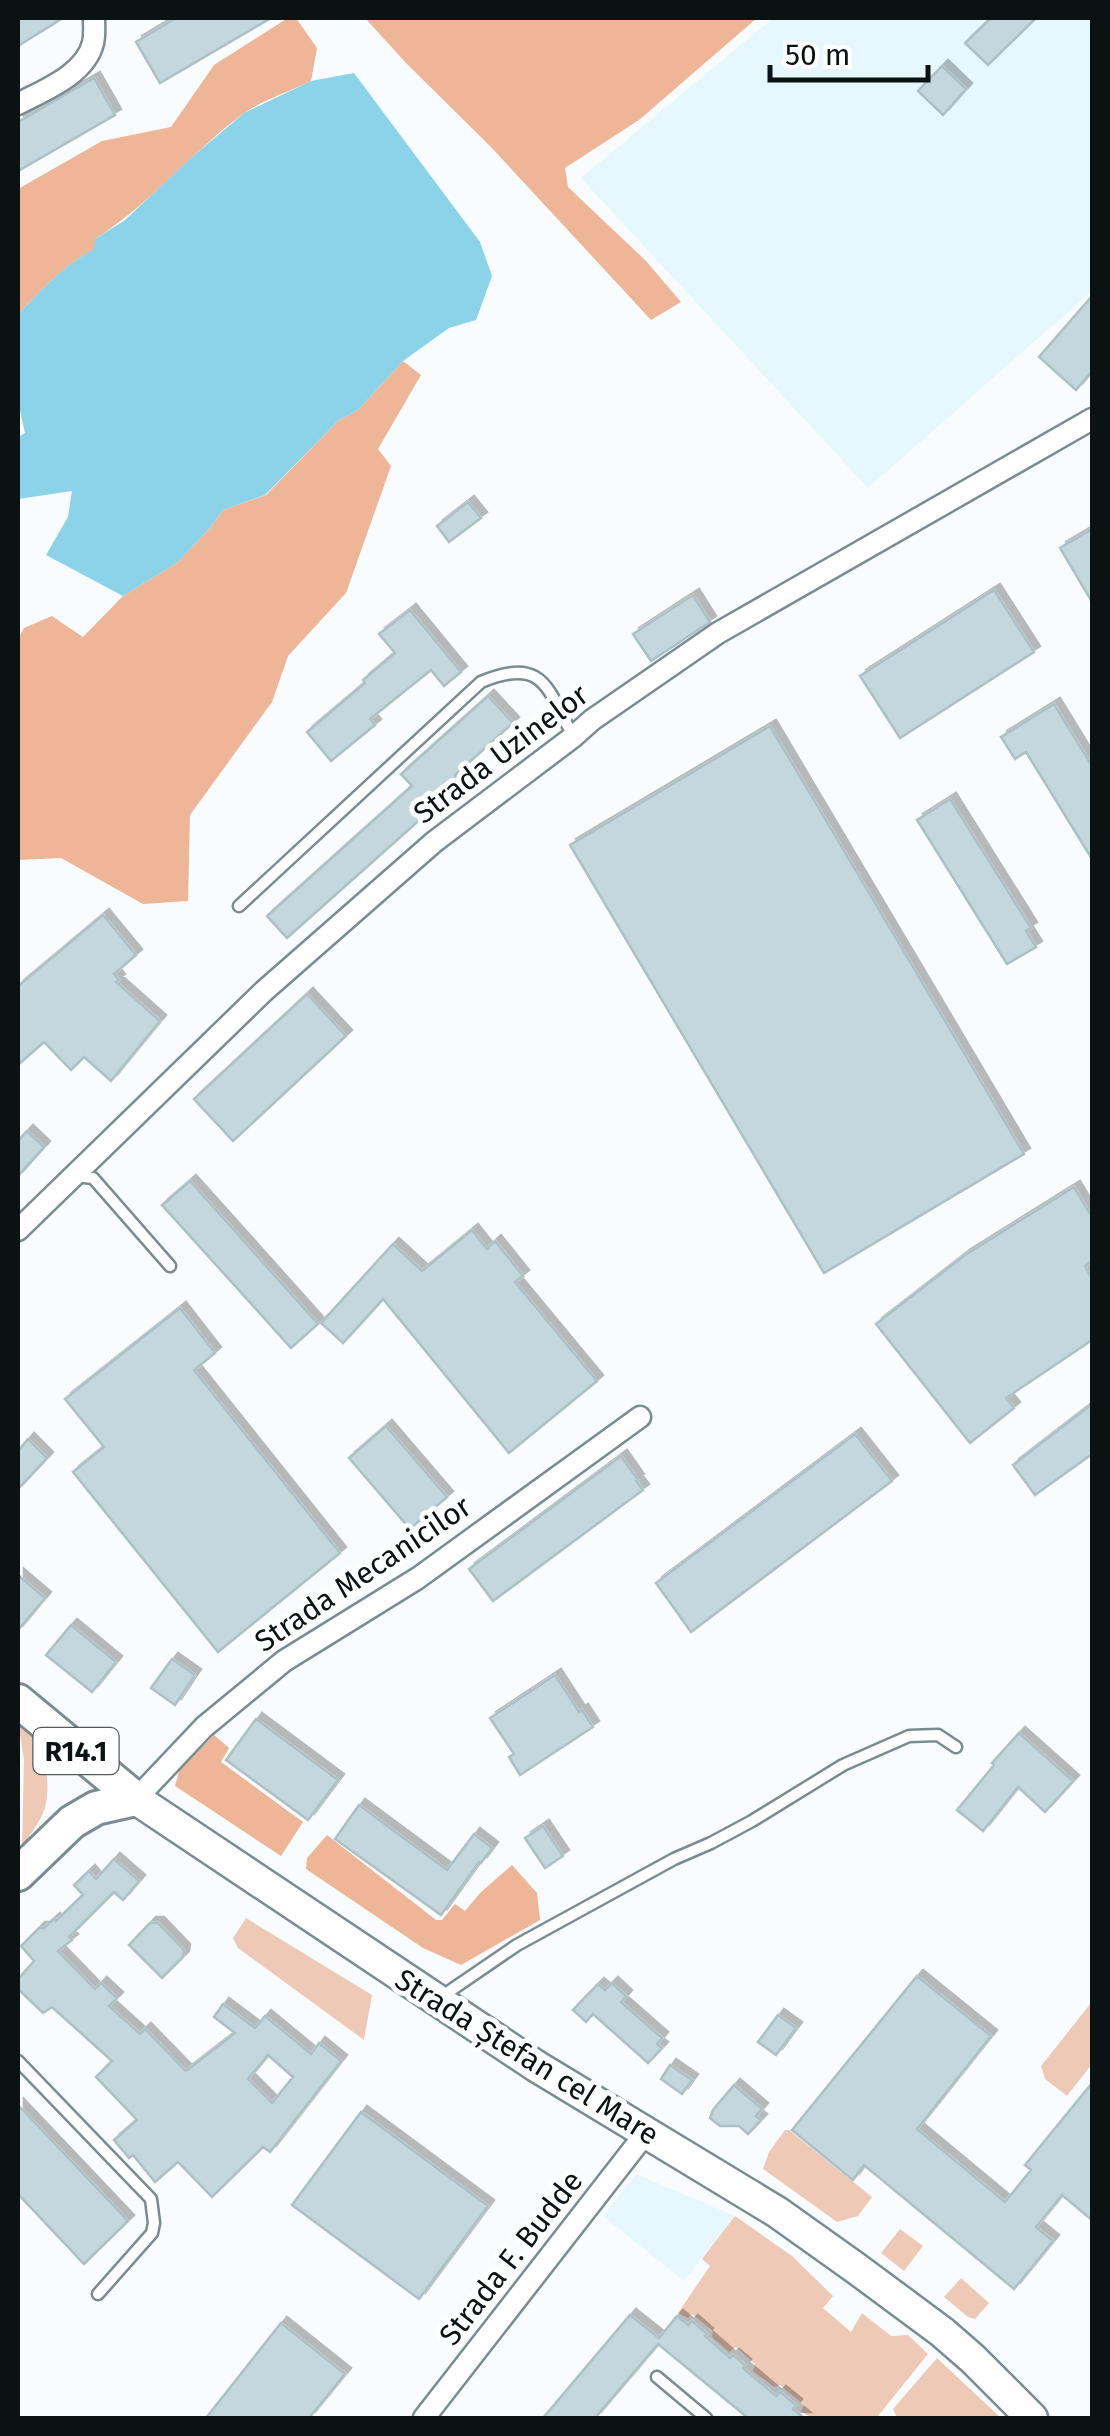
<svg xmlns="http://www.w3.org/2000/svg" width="1110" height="2436" font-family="'Fira Sans',sans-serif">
<defs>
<filter id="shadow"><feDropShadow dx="6" dy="-6" stdDeviation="0" flood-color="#0004"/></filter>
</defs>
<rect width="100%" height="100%" fill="#f8fcfe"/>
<path fill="#e6f8fd" d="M773 18H1092V291L868 488 581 178Z
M636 2174 735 2216 684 2281 603 2216Z"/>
<path fill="#eecab6" d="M18 1721C40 1740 52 1774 46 1803 44 1818 30 1834 22 1847L24 1760Z
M246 1918 372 1995 364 2040 238 1948 233 1938Z
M1091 2003 1092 2064 1067 2096 1045 2079 1041 2066Z
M785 2130H789L872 2197 858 2216 837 2222 763 2169 769 2152Z
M735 2216 792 2256 833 2296 823 2308 851 2332 862 2313 891 2336 908 2335 928 2354 878 2416 872 2418H818L815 2416 810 2417 801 2411 804 2405 780 2385 774 2387 753 2371 755 2364 736 2347 729 2352 712 2337 713 2331 692 2314 688 2318 678 2313 710 2266 702 2259Z
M900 2229 923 2246 904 2271 881 2253Z
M961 2278 989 2303 975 2319 968 2317 944 2297Z
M937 2358 1001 2418H897L893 2409Z"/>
<path fill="#eeb597" d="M288 18H296L317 48 311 81C288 92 260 101 240 116 189 155 149 205 95 239V249C64 265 41 290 18 315V189L102 141 171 127 214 65Z
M365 18H757L639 120 565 168 568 187 646 261 681 302 651 320 491 147 406 63Z
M403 361 421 375 378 449 391 466 346 593 288 656 272 702 190 815 188 901 143 904 61 858 18 860V639L24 628 52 616 83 637 123 596 177 563 209 529 223 510 266 495 339 420 358 410Z
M214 1735 229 1748 221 1762 303 1822 281 1856 175 1786 179 1771Z
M327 1835 436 1920H442L455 1904 465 1911 480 1893 512 1865 537 1893 540 1920 461 1965 423 1948 306 1869 307 1858Z"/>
<path fill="#8bd3e9" d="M354 73 480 242 492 276 476 320 449 328 403 361 358 410 339 420 265 495 223 510 209 529 177 563 123 596 46 555 68 517 72 491 18 499V437L25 433 18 402V315C41 290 63 266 94 249L95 239 125 220 191 158 244 113 311 81Z"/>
<path fill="#c3d7dd" stroke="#acc0c6" stroke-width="2.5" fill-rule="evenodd" filter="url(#shadow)" d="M18 18H63L18 46Z
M176 18H271L160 83 136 42Z
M991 18H1036L988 65 965 43Z
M942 66 966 89 943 115 918 91Z
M94 78 115 115 18 171V122Z
M1092 296V371L1076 390 1039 357Z
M468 502 481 518 449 542 437 526Z
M1092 529V602L1060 548Z
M994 590 1034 652 900 738 860 676Z
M693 595 710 622 651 661 633 634Z
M410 610 461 672 444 686 431 670 370 719 375 725 331 761 307 732 365 683 363 680 395 653 379 634Z
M488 696 513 723 455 775 458 780 429 806 432 809 287 938 267 916 412 786 401 774Z
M1054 704 1092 766V859L1026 752 1015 759 1001 737Z
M770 726 1024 1154 824 1273 570 845Z
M950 799 1031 928 1026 931 1036 947 1007 964 917 820Z
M103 915 136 955 114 974 119 980 116 982 160 1021 111 1081 84 1057 71 1070 44 1042 18 1065V986Z
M307 994 346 1036 233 1141 194 1099Z
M27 1131 44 1147 18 1176V1141Z
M190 1181 318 1324 291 1348 162 1205Z
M1074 1187 1092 1217V1261L1085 1266 1092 1279V1340L1006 1398 1014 1408 970 1443 876 1324 965 1255Z
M472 1230 487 1249 495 1241 523 1276 515 1282 597 1381 509 1453 383 1299 343 1343 321 1323 393 1244 422 1271Z
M180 1308 215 1353 194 1370 340 1553 218 1652 73 1472 104 1447 65 1399Z
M1092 1404V1454L1035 1495 1013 1465Z
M386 1426 447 1497 410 1529 349 1458Z
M855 1434 892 1481 691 1632 656 1583Z
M28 1439 47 1458 18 1489V1451Z
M621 1456 638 1480 636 1481 643 1490 493 1601 469 1569Z
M18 1575 45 1598 18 1630Z
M71 1625 116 1662 92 1692 46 1655Z
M172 1659 195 1675 175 1705 151 1688Z
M555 1675 579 1712 582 1710 593 1727 520 1775 509 1757 514 1754 490 1718Z
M256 1719 338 1780 308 1820 226 1760Z
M1019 1733 1073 1781 1045 1812 1018 1787 983 1831 957 1810 994 1765 992 1763Z
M359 1805 447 1870 474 1834 492 1848 481 1863 479 1862 441 1915 335 1839Z
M543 1826 563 1856 545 1868 525 1838Z
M114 1859 139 1881 123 1900 114 1892 69 1937 72 1940 58 1951 95 1989 101 1983 117 1998 109 2006 140 2034 145 2029 186 2071 235 2033 214 2017 223 2004 255 2028 265 2016 311 2054 319 2043 341 2061 270 2152 263 2147 212 2197 178 2162 155 2182 133 2155 129 2158 114 2140 137 2120 96 2077 112 2061 52 2007 43 2013 18 1989V1979L34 1961 21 1946 39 1928H44L54 1919 56 1921 83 1895 74 1885 89 1871 96 1879ZM268 2055 293 2077 272 2103 248 2079Z
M150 1923H158L184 1950 183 1957 162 1978 129 1945Z
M917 1976 991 2036 917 2129 1005 2202 1031 2170 1025 2165 1092 2083V2220L1062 2195 1036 2227 1053 2241 1014 2289 864 2165 853 2180 792 2130Z
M612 1983 626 1996 621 2002 662 2038 657 2044 662 2048 648 2063 593 2014 586 2022 573 2010 598 1984 605 1990Z
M778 2015 796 2028 776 2055 758 2042Z
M670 2065 692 2080 682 2094 661 2079Z
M734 2085 762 2109 756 2116 761 2120 748 2134 739 2126H720L710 2118 713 2110Z
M18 2105 128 2221 84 2264 18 2194Z
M361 2112 488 2206 419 2299 292 2205Z
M630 2315 659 2338 677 2316 688 2325 692 2321 707 2334 705 2336 730 2358 733 2355 745 2365 743 2368 776 2396 780 2392 796 2405 793 2409 804 2418H748L658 2344 595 2418H543Z
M281 2323 345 2374 309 2418H206Z"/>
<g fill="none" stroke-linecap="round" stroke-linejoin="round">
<g stroke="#798c92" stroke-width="15">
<path id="service" d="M239 906 481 682C544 656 547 688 573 736
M75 1176 93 1178 170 1266
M441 1997 517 1945 674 1859 711 1843 752 1821 843 1765 909 1736 938 1735 956 1747
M18 2061 151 2199 154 2223 152 2233 98 2294
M657 2377 706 2418"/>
</g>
<g stroke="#798c92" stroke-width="25">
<path id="minor" d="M18 104C44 90 85 75 93 43 95 35 94 25 94 18
M18 1230 264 991 434 842 573 737 592 720 718 633 1092 419
M136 1799 204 1727 284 1661 418 1578 640 1417
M424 2418 645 2134"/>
</g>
<g stroke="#798c92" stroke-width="35">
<path id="secondary" d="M136 1799 536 2066 777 2212 857 2269 942 2332 973 2359 1032 2418"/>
</g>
<g stroke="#798c92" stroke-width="38">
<path id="primary" d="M18 1701 136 1799
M18 1874 72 1822 96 1808 136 1799"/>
</g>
<use href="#service" stroke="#fff" stroke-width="10"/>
<use href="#minor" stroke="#fff" stroke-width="20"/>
<use href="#secondary" stroke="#fff" stroke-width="30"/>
<use href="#primary" stroke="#fff" stroke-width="32"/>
</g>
<g text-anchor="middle" stroke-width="10" stroke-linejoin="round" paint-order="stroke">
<rect fill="#fff" stroke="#54595a" stroke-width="2.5" x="33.5" y="1728" width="85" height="46" rx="8"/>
<g font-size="28" font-weight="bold" fill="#0b1214">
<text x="76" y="1761">R14.1</text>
</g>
<g font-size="30" fill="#0b1214" stroke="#fff">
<text transform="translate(501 754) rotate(-37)" y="10">Strada Uzinelor</text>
<text transform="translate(363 1574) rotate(-34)" y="10">Strada Mecanicilor</text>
<text transform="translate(527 2057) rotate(32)" y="10">Strada Ștefan cel Mare</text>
<text transform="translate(511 2258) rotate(-52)" y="10">Strada F. Budde</text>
</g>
</g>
<rect width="1110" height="2436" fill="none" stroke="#0b1214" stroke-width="40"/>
<path d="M770 65v15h158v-15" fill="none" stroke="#0b1214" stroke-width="5"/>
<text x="785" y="65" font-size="30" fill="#0b1214" stroke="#ffffff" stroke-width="8" paint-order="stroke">50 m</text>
</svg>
